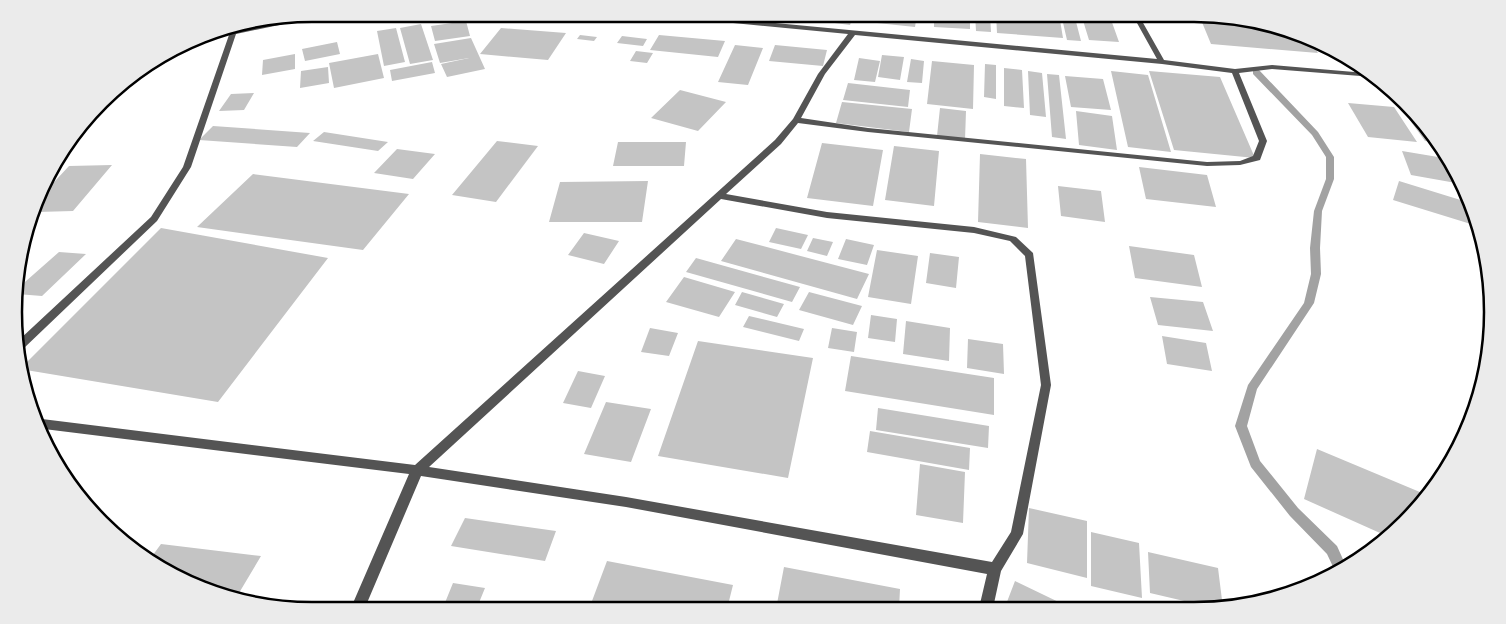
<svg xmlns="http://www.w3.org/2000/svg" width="1506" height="624" font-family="Raleway,sans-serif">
<rect width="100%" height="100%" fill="#fff"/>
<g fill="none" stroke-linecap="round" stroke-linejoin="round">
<path fill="#a2a2a2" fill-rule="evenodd" d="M1253 70H1259L1318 132 1334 157V179L1322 211 1320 248 1321 274 1314 303 1257 389 1247 426 1260 461 1298 508 1337 546 1346 566 1336 573 1327 554 1290 516 1251 467 1235 426 1248 385 1304 303 1311 274 1310 248 1314 211 1326 179V157L1312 135 1253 74Z"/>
</g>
<path fill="#c4c4c4" d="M776 14H798L797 19 775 18Z
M810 14H827L824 21 808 20Z
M831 14H854L850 25 827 22Z
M879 14H917L915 27 877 23Z
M934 14H970V29L934 27Z
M975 14H990L991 32 976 31Z
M996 14H1059L1063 38 997 33Z
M1061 14H1074L1081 41 1067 40Z
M1081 14H1109L1119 42 1089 40Z
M1199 15 1290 29 1311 42 1318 53 1211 44Z
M466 21 470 36 435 41 431 26Z
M421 24 433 60 410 64 400 28Z
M396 28 405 62 384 66 377 31Z
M501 28 566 33 548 60 480 54Z
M580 35 597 37 594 41 577 39Z
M659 35 725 41 718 57 650 50Z
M622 36 647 39 643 46 617 43Z
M471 38 485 69 447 77 441 64 469 58 440 63 434 44Z
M337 42 340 54 305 61 302 49Z
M735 45 763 48 748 85 718 82Z
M775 45 827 50 823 66 769 61Z
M636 51 653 53 647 63 630 61Z
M295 54V69L262 75 263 60Z
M378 54 384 78 334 88 329 63Z
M882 55 904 57 900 80 878 77Z
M859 58 880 61 875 82 854 80Z
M911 59 924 61 922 83 907 82Z
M932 61 974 65 973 109 927 104Z
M432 62 435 73 392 81 390 70Z
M985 64 996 65V99L984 97Z
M328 67 329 83 300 88 301 71Z
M1004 68 1022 70 1024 108 1004 106Z
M1028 71 1042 73 1046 117 1030 115Z
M1111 71 1148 75 1171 152 1128 147Z
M1149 71 1220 77 1255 158 1174 150Z
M1047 74 1059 75 1066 139 1052 137Z
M1065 76 1103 79 1111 110 1071 107Z
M848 83 910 90 908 107 843 100Z
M121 85 117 95 108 97 116 88Z
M680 90 726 102 698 131 651 118Z
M254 93 244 110 219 111 231 94Z
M842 102 912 109 909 132 836 123Z
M1348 103 1394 107 1417 142 1368 137Z
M940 108 966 111 965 140 937 136Z
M1401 108 1407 109 1432 142 1425 141Z
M1076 111 1112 116 1117 150 1079 145Z
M213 126 310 133 297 147 199 140Z
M324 132 388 142 378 151 313 141Z
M497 141 538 146 496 202 452 195Z
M618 142H686L684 166H613Z
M822 143 883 150 873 206 807 198Z
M894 146 939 151 934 206 885 200Z
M397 149 435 154 413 179 374 173Z
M1402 151 1444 158 1456 183 1411 175Z
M980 154 1026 159 1028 228 978 222Z
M112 165 73 211 37 212 43 194 69 166Z
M1139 167 1207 175 1216 207 1146 199Z
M253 174 409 194 363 250 197 227Z
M648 181 642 222H549L560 182Z
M1399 181 1467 202 1474 225 1393 200Z
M1058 186 1101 191 1105 222 1061 216Z
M161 228 328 258 218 402 20 369Z
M776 228 808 235 801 249 769 242Z
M584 233 619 241 604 264 568 255Z
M813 238 833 242 827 256 807 251Z
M736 239 869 274 857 299 721 261Z
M846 239 874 245 867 265 838 259Z
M1129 246 1194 255 1202 287 1135 278Z
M877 250 918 256 911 304 868 297Z
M59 252 86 254 42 296 17 294V289Z
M930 253 959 257 956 288 926 283Z
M696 258 800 287 792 302 686 272Z
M684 277 735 292 719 317 666 302Z
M742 292 784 304 777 317 735 305Z
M809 292 862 306 853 325 799 310Z
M1150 297 1203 302 1213 331 1158 325Z
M871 315 897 319 895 342 868 338Z
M749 316 804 329 799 341 743 327Z
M906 321 950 328 949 361 903 354Z
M650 328 678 333 669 356 641 352Z
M832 328 857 332 854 352 828 348Z
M1162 336 1206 343 1212 371 1167 364Z
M968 339 1003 344 1004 374 967 368Z
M698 341 813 358 788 478 658 456Z
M851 356 994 378V415L845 391Z
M578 371 605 376 591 408 563 403Z
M606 402 651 409 631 462 584 454Z
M878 408 989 426 988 448 876 430Z
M870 431 970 448 969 470 867 452Z
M1317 449 1427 495 1389 537 1304 499Z
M920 464 965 472 963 523 916 515Z
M1029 508 1087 521V578L1027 563Z
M465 518 556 531 545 561 451 546Z
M1091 532 1139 543 1142 598 1091 586Z
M161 544 261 556 236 598 216 595 150 559Z
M1148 552 1218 568 1223 608H1214L1150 593Z
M607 561 733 585 727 609H589Z
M784 567 900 589 899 609H776Z
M1015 581 1071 608H1008L1005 607Z
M453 583 485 588 476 610H442Z"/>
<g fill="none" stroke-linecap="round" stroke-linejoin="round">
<path fill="#545454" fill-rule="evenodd" d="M320 14H332L236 34 191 167 157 221 23 349 19 350V340L151 217 183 167 229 35 197 41 205 36Z
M658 14H679L1157 59 1132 14H1138L1164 60 1235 69 1272 65 1366 73 1373 77 1272 69 1239 73 1267 141 1260 160 1240 165 1207 166 868 132 798 123 781 144 726 194 827 212 974 227 1016 237 1033 253 1051 385 1023 534 1001 571 993 608H979L987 574 626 507 421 476 364 610H350L409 474 44 429 40 420 42 419 415 465 775 140 793 119 818 74 848 34 661 16ZM855 35 1162 64 1232 73 1259 141 1253 156 1240 161 1207 162 868 128 801 118 825 74ZM721 199 827 218 974 233 1010 241 1025 256 1041 385 1011 532 992 562 626 497 429 467Z"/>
</g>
<path d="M0 0H1506V624H0ZM312 22H1194A290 290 0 0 1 1484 312V312A290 290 0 0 1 1194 602H312A290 290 0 0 1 22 312V312A290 290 0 0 1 312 22Z" fill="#ebebeb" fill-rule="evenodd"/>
<path fill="none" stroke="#000" stroke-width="2.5" d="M312 22H1194A290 290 0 0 1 1484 312V312A290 290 0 0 1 1194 602H312A290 290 0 0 1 22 312V312A290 290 0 0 1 312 22Z"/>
</svg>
